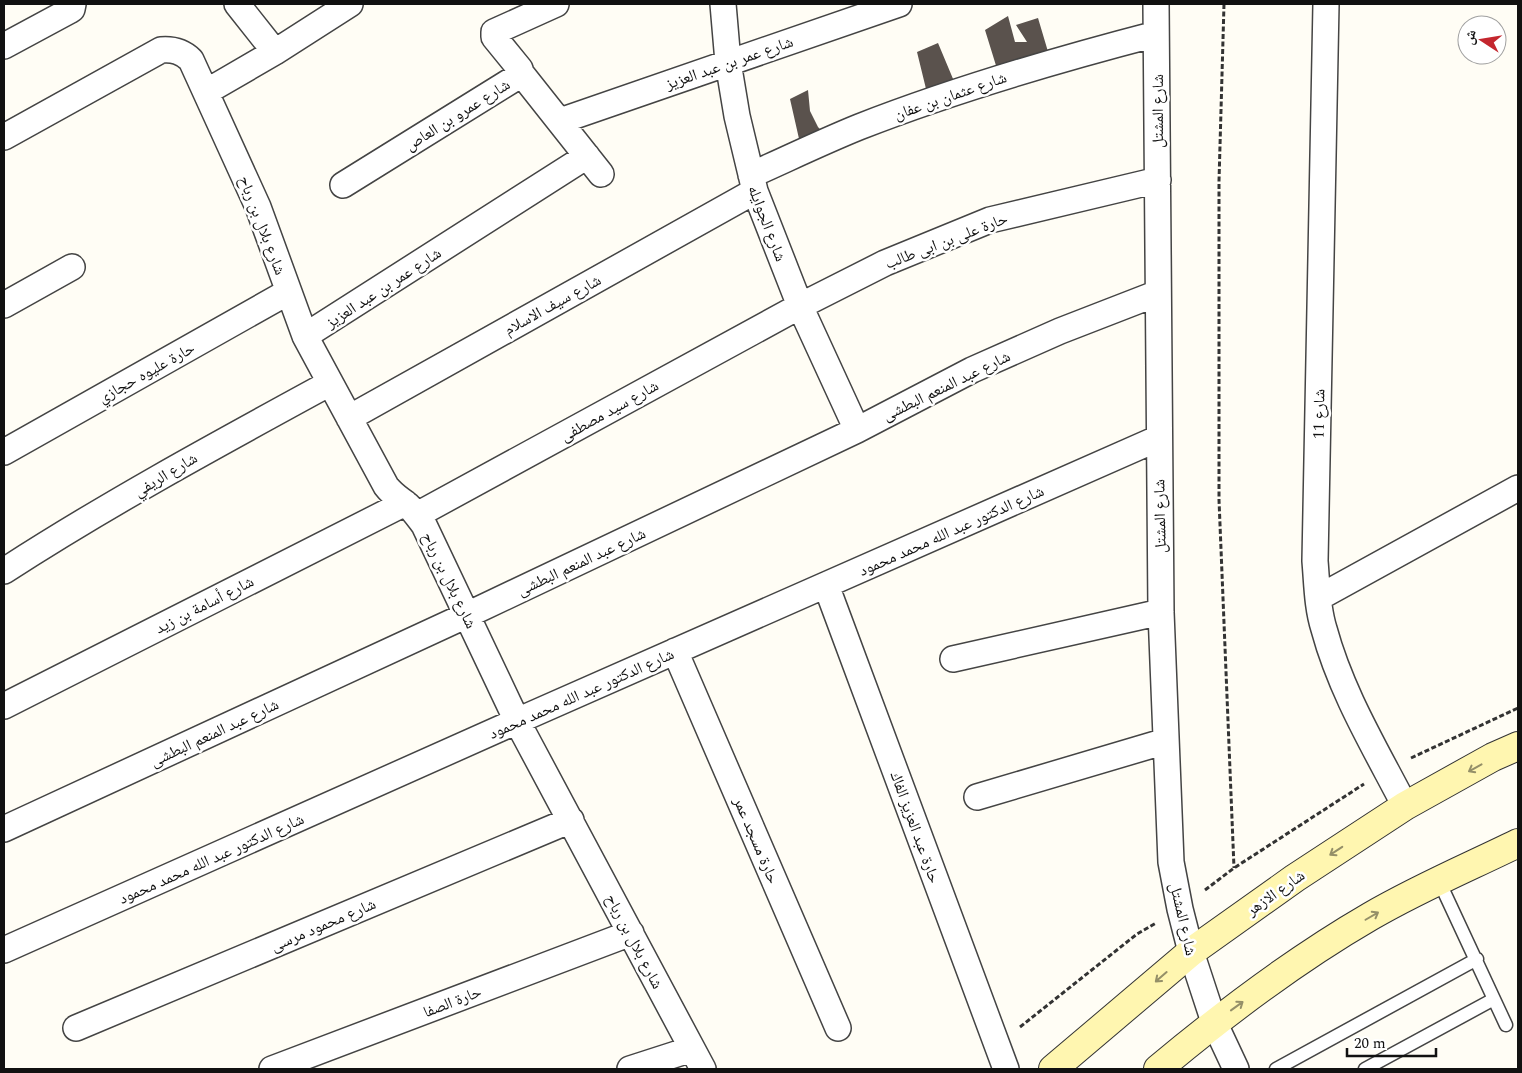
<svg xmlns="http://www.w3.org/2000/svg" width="1522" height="1073" font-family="Spectral,'Noto Naskh Arabic',serif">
<rect width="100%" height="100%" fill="#fffdf5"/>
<path fill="#5a524d" d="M1008 16 1015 42H1027L1016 25 1038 18 1049 55 998 72 985 30Z
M938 43 956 86 928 97 917 52Z
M808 90 810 111 818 127 830 140 802 152 790 99Z"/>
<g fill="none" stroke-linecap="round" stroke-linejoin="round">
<g stroke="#444" stroke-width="15">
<path id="service" d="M1439 881 1506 1025
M1276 1069 1477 959
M1365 1069 1494 999"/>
</g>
<g stroke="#444" stroke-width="28">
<path id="minor" d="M237 4 275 52
M723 4 728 62 737 116 755 191 800 306 857 430
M1156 4 1161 612 1171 862 1180 909 1191 952 1214 1022 1236 1069
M1326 4 1315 561C1317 584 1317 607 1324 629 1341 692 1375 748 1405 806
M4 46 69 11 72 9 73 4
M521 73 601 174
M206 92 275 52 350 4
M560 121 899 4
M4 137 161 50C173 49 182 51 191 60L258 207 305 336 386 486C392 494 397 497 405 503 412 508 418 517 424 525L517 721 703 1069
M751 175C787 159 822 142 859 127 956 89 1056 60 1156 34
M343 185 517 77 521 73 520 69 494 37V32L556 4
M4 305 72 267
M305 336 587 156
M349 418 755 191
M4 452 288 292
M417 515 800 306 885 263 990 220 1158 180
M4 571C109 503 220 443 330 383
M826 585 1006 1069
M1318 598 1518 488
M675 651 838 1028
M953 659 1161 612
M4 706 405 503
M977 797 1166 741
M4 829 467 615 857 430 972 370 1060 331 1158 293
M4 950 517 721 1159 438
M76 1028 571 820
M272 1069 631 933
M630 1069 692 1049"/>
</g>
<g stroke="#333" stroke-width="30">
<path id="secondary" d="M1053 1069 1191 952 1295 878 1405 806 1493 757 1518 746
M1158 1069C1225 1013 1295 960 1371 916 1419 888 1469 867 1518 843"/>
</g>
<path stroke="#333" stroke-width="3" stroke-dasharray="5 2.5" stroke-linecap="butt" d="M1224 4 1219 181V500L1234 868
M1411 758 1518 708
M1205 890 1234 868 1364 784
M1020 1027 1137 934 1156 923"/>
<use href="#service" stroke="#fff" stroke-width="12"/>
<use href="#minor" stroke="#fff" stroke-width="25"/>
<use href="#secondary" stroke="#fff6b0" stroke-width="28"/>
</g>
<defs><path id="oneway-shaft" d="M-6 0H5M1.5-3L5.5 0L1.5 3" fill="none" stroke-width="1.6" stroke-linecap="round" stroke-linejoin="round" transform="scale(1.25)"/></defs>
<g stroke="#948f68">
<use href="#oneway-shaft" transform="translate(1475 768) rotate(151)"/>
<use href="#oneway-shaft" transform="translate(1336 851) rotate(147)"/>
<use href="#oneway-shaft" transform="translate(1372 916) rotate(-30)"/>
<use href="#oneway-shaft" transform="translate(1161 977) rotate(139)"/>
<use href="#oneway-shaft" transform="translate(1237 1006) rotate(-36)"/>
</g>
<g text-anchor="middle" stroke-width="5" stroke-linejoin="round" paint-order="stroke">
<g font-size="16" fill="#111" stroke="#fff">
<text transform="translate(729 62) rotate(-19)" y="6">شارع عمر بن عبد العزيز</text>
<text transform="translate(950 95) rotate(-19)" y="6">شارع عثمان بن عفان</text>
<text transform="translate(1157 111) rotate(-90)" y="6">شارع المشتل</text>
<text transform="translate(457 114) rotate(-32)" y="6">شارع عمرو بن العاص</text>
<text transform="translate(768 223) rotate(69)" y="6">شارع الجوايله</text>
<text transform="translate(263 225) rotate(69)" y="6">شارع بلال بن رباح</text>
<text transform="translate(946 240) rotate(-21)" y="6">حارة على بن ابى طالب</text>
<text transform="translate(383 287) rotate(-33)" y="6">شارع عمر بن عبد العزيز</text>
<text transform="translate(552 304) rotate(-29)" y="6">شارع سيف الاسلام</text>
<text transform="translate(146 372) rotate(-29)" y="6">حارة عليوه حجازي</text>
<text transform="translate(946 385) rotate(-26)" y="6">شارع عبد المنعم البطشى</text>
<text transform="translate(609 410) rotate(-29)" y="6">شارع سيد مصطفى</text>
<text transform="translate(1318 414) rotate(-89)" y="6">شارع 11</text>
<text transform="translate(165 474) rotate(-31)" y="6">شارع الريفي</text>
<text transform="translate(1159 516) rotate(-91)" y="6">شارع المشتل</text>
<text transform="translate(951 530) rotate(-24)" y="6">شارع الدكتور عبد الله محمد محمود</text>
<text transform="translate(581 561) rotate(-25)" y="6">شارع عبد المنعم البطشى</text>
<text transform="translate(450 580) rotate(64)" y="6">شارع بلال بن رباح</text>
<text transform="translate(204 604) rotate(-27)" y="6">شارع أسامة بن زيد</text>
<text transform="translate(581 693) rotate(-24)" y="6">شارع الدكتور عبد الله محمد محمود</text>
<text transform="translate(214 732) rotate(-25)" y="6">شارع عبد المنعم البطشى</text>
<text transform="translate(916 827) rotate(70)" y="6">حارة عبد العزيز الفاك</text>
<text transform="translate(757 840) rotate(67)" y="6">حارة مسجد عمر</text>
<text transform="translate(211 858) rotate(-24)" y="6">شارع الدكتور عبد الله محمد محمود</text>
<text transform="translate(1275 892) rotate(-35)" y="6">شارع الازهر</text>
<text transform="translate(1184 919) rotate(77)" y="6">شارع المشتل</text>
<text transform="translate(323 924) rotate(-23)" y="6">شارع محمود مرسى</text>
<text transform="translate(635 941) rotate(62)" y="6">شارع بلال بن رباح</text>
<text transform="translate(452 1001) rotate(-21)" y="6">حارة الصفا</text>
</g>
</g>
<rect width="1522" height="1073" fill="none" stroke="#111111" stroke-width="10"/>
<g transform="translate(1482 40) rotate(282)"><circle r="24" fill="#ffffff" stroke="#a0a0a0"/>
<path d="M0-4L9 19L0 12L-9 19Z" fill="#c4262e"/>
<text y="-8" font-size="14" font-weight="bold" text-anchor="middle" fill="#111111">ش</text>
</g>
<path d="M1347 1048v8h89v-8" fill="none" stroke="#111111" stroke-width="2.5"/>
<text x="1354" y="1048" font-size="15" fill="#111111" stroke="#ffffff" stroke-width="4" paint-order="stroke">20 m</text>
</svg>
